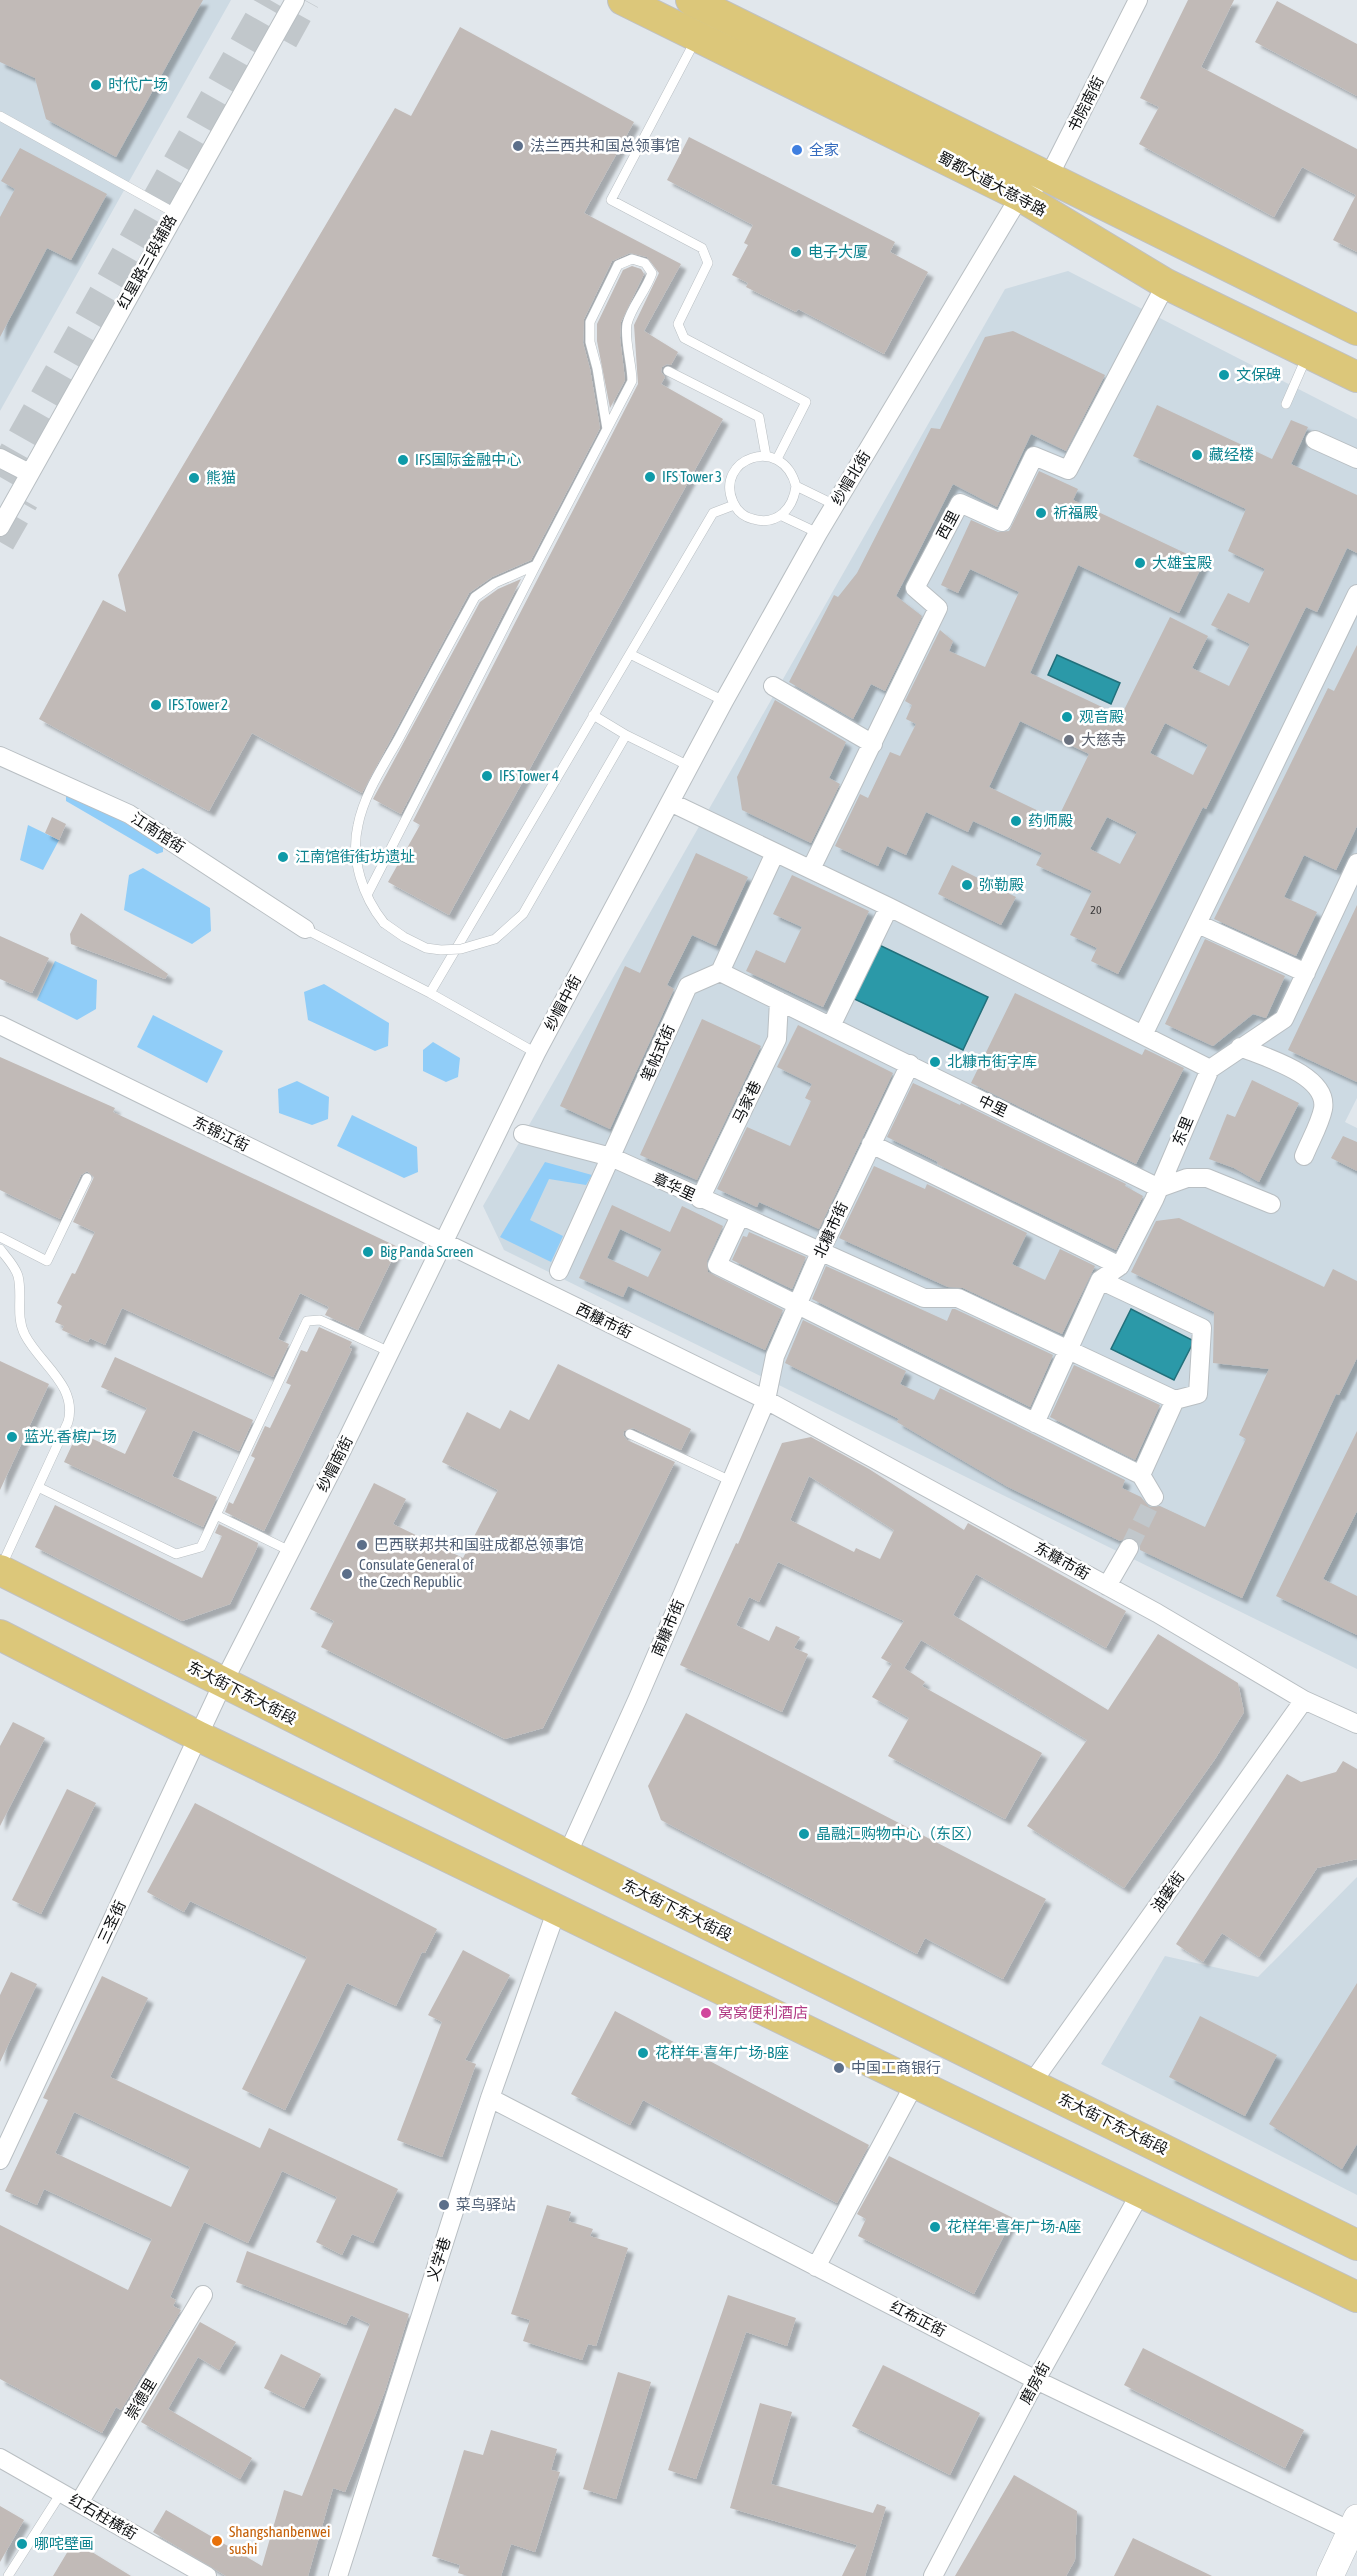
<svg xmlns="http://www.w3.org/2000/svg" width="1357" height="2576" font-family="'Asap Condensed','Noto Sans SC',sans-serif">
<defs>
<filter id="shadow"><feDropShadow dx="5.5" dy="5.5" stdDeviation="1.5" flood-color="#0004"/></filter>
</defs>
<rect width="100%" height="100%" fill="#e1e7ec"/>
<path fill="#cddae3" d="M0 0H231L0 411Z
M1068 271 1357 419V1098L1345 1122 1357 1128V1669L504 1250 483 1206 1005 289Z
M1357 1877V2195L1101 2064 1165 1956 1258 1977Z"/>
<path fill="#90cdf8" d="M72 792 163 845V852L157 854 66 801V795Z
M28 825 59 840 43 870 20 860Z
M143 868 210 908 211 931 192 944 124 910 129 875Z
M55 961 97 980 96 1009 77 1020 37 1000Z
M324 984 389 1023 388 1046 375 1051 308 1020 304 992Z
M153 1015 223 1051 207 1083 137 1047Z
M433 1042 460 1058 458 1077 446 1082 423 1071V1050Z
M297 1081 329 1097 328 1119 312 1125 279 1113 278 1089Z
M352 1115 417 1147 418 1172 404 1178 337 1146Z
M545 1162 592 1175 586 1185 549 1179 530 1220 563 1236 551 1262 500 1237Z"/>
<path fill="#2b99a8" stroke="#22707b" stroke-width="1.5" d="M1057 655 1120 683 1111 704 1048 675Z
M875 943 988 997 963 1050 850 997Z
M1131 1309 1194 1341 1174 1380 1111 1349Z"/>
<path fill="#c1bab7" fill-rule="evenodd" filter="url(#shadow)" d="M0 0H203L116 157 46 119 35 78 0 62Z
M1188 0H1234L1201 67 1357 149V252L1333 240 1356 195 1302 167 1274 217 1139 144 1159 107 1140 98Z
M1277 1 1357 44V96L1255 42Z
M460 27 634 122 584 213 681 264 644 331 678 352 671 365 667 364 662 367 661 372 665 377 661 384 723 419 449 915 388 882 420 825 413 821 638 384 634 325 659 273 647 257 630 253 612 261 584 319 583 343 590 369 600 428 531 560 492 577 469 593 362 793 252 733 209 811 39 719 103 600 126 612 118 575 395 108 411 116Z
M689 137 895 242 890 252 928 272 884 354 798 309 796 312 746 287 748 283 732 275 748 245 744 243 753 225 667 180Z
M20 148 107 194 71 260 47 248 0 337V217L15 189 1 181Z
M632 266 641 269 644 274 621 322 620 338 625 380 610 408 597 341V324L623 270Z
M1013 331 1105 375 1066 451 1031 434 997 507 953 484 896 596 922 616 885 691 871 684 853 719 789 682 834 595 838 597 857 573 931 428 940 429 985 337Z
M1157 405 1272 459 1291 420 1308 427 1291 464 1357 495V553L1347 548 1317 612 1306 607 1206 809 1203 807 1118 974 1091 961 1097 948 1070 935 1092 891 1036 865 1042 853 973 821 968 832 926 812 906 855 887 846 878 866 835 846 860 794 868 798 890 752 900 756 916 724 906 719 912 705 905 701 940 630 953 641 949 651 985 667 1019 592 970 569 958 593 941 585 971 520 998 532 1009 531 1039 471 1078 489 1073 500 1204 562 1179 613 1078 565 1030 673 1121 716 1170 617 1208 636 1192 668 1229 686 1250 644 1211 625 1228 593 1249 603 1265 569 1228 551 1246 509 1133 456ZM1020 721 1089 754 1057 820 989 787ZM1165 723 1208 745 1193 775 1150 753ZM1107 817 1137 832 1120 864 1090 849Z
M521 579 401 814 373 799 480 602 498 589Z
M1357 645V826L1336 870 1304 855 1284 897 1317 912 1296 956 1214 919 1328 688 1334 691Z
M775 700 846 742 829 778 840 784 811 843 742 810 737 777Z
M52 817 66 824 59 840 45 833Z
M696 853 748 877 716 946 692 935 667 985 674 989 610 1129 560 1106 625 966 640 973Z
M952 865 1016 897 1001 925 938 894Z
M792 875 869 911 823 1007 746 971 756 950 785 963 802 927 773 914Z
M1357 905V1082L1288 1050Z
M81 913 168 974 165 979 71 944 70 934Z
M0 936 49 958 32 993 0 979Z
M1205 939 1285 976 1266 1018 1253 1014 1213 1046 1165 1024Z
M1015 993 1142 1055 1145 1049 1184 1068 1136 1164 971 1083Z
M702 1019 761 1046 697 1180 640 1155Z
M798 1025 893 1073 819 1229 759 1202 757 1207 717 1189 747 1127 790 1146 811 1101 805 1098 812 1084 777 1067Z
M0 1057 115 1108 113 1112 398 1247 358 1330 325 1315 329 1307 300 1293 278 1339 289 1344 273 1377 122 1308 105 1345 90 1338 88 1342 62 1330 64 1326 55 1322 62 1306 57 1303 72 1273 75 1274 95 1232 73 1222 94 1177 87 1171 81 1175 60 1219 0 1190Z
M1252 1080 1299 1103 1259 1182 1234 1168 1209 1159 1227 1114 1235 1117Z
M913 1083 960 1105 961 1103 1126 1184 1125 1186 1143 1196 1116 1250 937 1164 938 1162 887 1137Z
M1343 1136 1357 1142V1171L1331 1158Z
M874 1166 925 1189 927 1184 1027 1233 1012 1264 1045 1280 1060 1249 1095 1266 1062 1334 963 1288 948 1287 839 1238Z
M612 1205 670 1232 682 1206 723 1226 707 1261 708 1272 783 1310 765 1350 628 1286 623 1297 579 1278ZM620 1229 662 1249 648 1277 607 1258Z
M1179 1218 1324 1287 1333 1269 1357 1281V1358L1339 1395 1336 1394 1242 1598 1140 1550 1139 1543 1134 1538 1128 1537 1120 1541 1008 1487 897 1422 899 1419 785 1363 803 1320 906 1371 900 1384 934 1400 940 1388 1125 1480 1122 1488 1141 1497 1149 1507 1160 1506 1205 1527 1246 1439 1239 1435 1269 1369 1213 1363 1214 1312 1131 1272 1156 1221Z
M749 1232 806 1257 792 1289 732 1260 743 1236 747 1237Z
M826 1266 947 1321 952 1309H955L1053 1355 1030 1407 812 1299Z
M319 1327 352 1342 349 1348 352 1349 264 1531 225 1512 229 1502 233 1504 255 1458 251 1456 265 1426 270 1428 291 1385 286 1383 301 1350 307 1352Z
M115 1357 253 1420 239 1451 193 1430 172 1476 217 1497 203 1527 64 1462 78 1432 125 1454 147 1408 101 1387Z
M0 1361 49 1384 0 1490Z
M558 1364 691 1429 681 1450 633 1428 624 1431 623 1435 627 1440 675 1462 543 1728 505 1739 321 1647 334 1621 310 1609 374 1483 406 1499 393 1524 463 1558 498 1490 442 1462 467 1412 500 1429 510 1410 529 1420Z
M1074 1365 1160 1405 1135 1460 1050 1417Z
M1357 1431V1511L1323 1579 1357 1596V1635L1276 1596Z
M811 1437 869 1469 964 1530 968 1523 1126 1611 1106 1648 976 1574 953 1615 1108 1710 1158 1634 1238 1683 1244 1712 1215 1759 1124 1888 1027 1826 1087 1740 921 1640 904 1668 925 1682 922 1686 1042 1753 1005 1819 888 1756 909 1718 872 1697 892 1664 881 1658 904 1621 778 1562 759 1602 749 1597 736 1625 769 1641 776 1626 800 1637 794 1648 808 1654 782 1712 680 1665 736 1543 738 1544 782 1443ZM809 1476 894 1530 880 1559 856 1548 854 1552 790 1520Z
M55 1505 202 1578 222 1536 215 1533 219 1524 258 1543 257 1548 230 1604 182 1621 35 1547Z
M686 1713 1046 1899 1003 1979 925 1938 917 1954 661 1820 648 1786Z
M13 1722 45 1738 0 1826V1746Z
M1343 1761 1357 1769V1859L1317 1868 1259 1957 1222 1933 1203 1962 1176 1944 1287 1774 1301 1782 1336 1772Z
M67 1789 96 1803 41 1914 12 1900Z
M195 1803 437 1929 425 1953 422 1952 396 2006 347 1983 285 2110 242 2089 307 1957 190 1901 184 1912 147 1892Z
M463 1950 510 1975 465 2060 476 2064 442 2157 397 2140 442 2022 428 2015Z
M11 1972 37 1984 0 2062V1995Z
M102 1976 148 1998 110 2077 260 2148 269 2128 398 2189 373 2243 352 2234 342 2255 316 2242 337 2197 282 2171 248 2243 204 2222 170 2297 176 2300 173 2306 181 2310 121 2410 116 2407 102 2433 0 2379V2225L128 2290 152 2239 44 2189 37 2205 5 2191 48 2100 43 2098ZM74 2112 190 2167 171 2207 55 2153Z
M1357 1983V2144L1342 2169 1269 2124Z
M615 2011 869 2145 837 2203 643 2100 630 2125 571 2094Z
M1200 2016 1277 2055 1245 2116 1169 2077Z
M889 2156 1013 2218 974 2294 858 2236 866 2219 857 2214Z
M547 2205 571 2212 568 2221 593 2229 590 2236 628 2248 596 2346 588 2344 582 2360 523 2341 530 2320 511 2314Z
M247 2251 409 2314 385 2391 345 2492 333 2488 308 2576H226L153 2532 166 2510 262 2566 284 2490 302 2496 370 2324 351 2315 346 2325 236 2282Z
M728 2295 796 2318 787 2346 746 2332 696 2479 668 2470Z
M200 2322 236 2342 219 2370 198 2357 168 2409 252 2458 240 2479 141 2422Z
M1143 2348 1304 2430 1285 2468 1124 2385Z
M281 2354 321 2374 304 2408 264 2388Z
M883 2365 980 2413 950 2475 852 2426Z
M618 2372 651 2382 616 2499 583 2489Z
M760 2403 792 2412 771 2484 873 2513 877 2504 886 2507 865 2576H842L857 2545 730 2508Z
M491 2430 557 2449 551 2470 560 2472 535 2552 511 2544 501 2576H468L458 2573 460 2565 432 2556 464 2450 483 2455Z
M1014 2475 1077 2511 1075 2560 1066 2576H955Z
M0 2506 24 2520 0 2562Z
M1133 2538 1212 2576H1114Z
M74 2541 131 2576H53Z"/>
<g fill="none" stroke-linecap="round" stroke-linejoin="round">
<path stroke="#c1c7cb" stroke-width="18" stroke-dasharray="18 9" stroke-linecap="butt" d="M1129 1548 1154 1497"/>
<path stroke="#c1c7cb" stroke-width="30" stroke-dasharray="30 15" stroke-linecap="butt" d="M283 40 305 0
M0 477 270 0
M0 542 24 500"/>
<g stroke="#b9bfc3" stroke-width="10">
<path id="lane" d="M695 41 611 200 702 248 708 263 678 324 684 338 806 402 777 459
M0 116 175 213
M668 371 759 417 766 456
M1286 404 1306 358
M796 486C793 509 777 526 753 519 744 517 737 511 733 502 714 459 782 433 796 486L835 505
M782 516 818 533
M630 654 724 701
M593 715 626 735 691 767
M604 773 626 735
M367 895 536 565
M384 923C363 897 350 859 358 825 364 794 384 765 399 738 424 691 449 644 475 597L495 583 536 565 632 381C632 364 624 339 627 324 631 307 646 291 652 273L645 263 632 259 618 265 590 322V342L597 368 607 429
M305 929 430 993
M536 1053 430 993 713 513 734 505
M0 1237 47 1261 87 1178
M0 1249C6 1257 15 1266 18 1276 23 1295 15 1316 25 1335 40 1364 78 1386 68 1422L1 1567
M630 1434 731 1481
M38 1487 176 1554 201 1547 216 1515
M290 1551 216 1515 307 1321 320 1320 390 1352
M8 2576 61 2493"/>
</g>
<g stroke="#b9bfc3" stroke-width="20">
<path id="street" d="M1315 440 1357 459
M0 458 29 473
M0 527 295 0
M773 686 873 744
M0 756 129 814 305 929
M672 803 889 907 1210 1069
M811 869 938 608 915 588 960 503 1002 522 1034 456 1068 470 1166 284
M1198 924 1306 973
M720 972 1159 1188 1187 1178H1207L1271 1204
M0 1025 766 1400 1157 1613 1304 1700 1357 1724
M831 1026 889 907
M1143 1035 1357 594
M1240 1047C1264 1057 1329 1075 1323 1109 1320 1124 1310 1141 1304 1156
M523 1134 611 1157 924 1298H958L1175 1400 1141 1475 717 1265 740 1216
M871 1144 1120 1266
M700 1199 777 1039 779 1001
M559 1271 688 986 720 972 775 853
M1100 1280 1202 1328 1198 1394 1175 1400
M1035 1423 1100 1280 1120 1266 1154 1200 1210 1069 1284 1019 1357 863
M1141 1475 1154 1497
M1107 1586 1129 1548
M567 1855 638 1698 766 1400 775 1356 821 1250 910 1064
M1031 2084 1304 1700
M490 2098 1036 2380 1351 2531
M0 2160 223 1683 340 1454 536 1053 724 701 818 533 1020 196 1049 176 1138 0
M816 2267 915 2083
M0 2458 207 2576
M79 2503 203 2295
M338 2576 490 2098 557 1909
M933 2576 1036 2380 1141 2192"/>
</g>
<g stroke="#b9bfc3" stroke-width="28">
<path id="secondary" d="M1330 2576 1357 2518"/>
</g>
<g stroke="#c0c1c1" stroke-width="32">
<path id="primary" d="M623 0 1020 196 1166 284 1357 377
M691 0 1357 330
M0 1570 567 1855 1357 2245
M0 1635 198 1736 1357 2297"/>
</g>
<use href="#lane" stroke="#fff" stroke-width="9"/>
<use href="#street" stroke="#fff" stroke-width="18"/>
<use href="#secondary" stroke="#fff" stroke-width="27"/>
<use href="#primary" stroke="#dcc77a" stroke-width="30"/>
<g stroke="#b9bfc3" stroke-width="10" stroke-linecap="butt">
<path id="lane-bridge" d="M384 923 404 937 426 948 441 950 461 949 495 939 523 914 604 773"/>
</g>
<use href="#lane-bridge" stroke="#fff" stroke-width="9"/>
</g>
<g fill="#0f9aa8" stroke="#fff" stroke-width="2">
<circle cx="96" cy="85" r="6"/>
<circle cx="796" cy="252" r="6"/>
<circle cx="1224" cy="375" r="6"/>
<circle cx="1197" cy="455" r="6"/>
<circle cx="403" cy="460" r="6"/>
<circle cx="650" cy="477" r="6"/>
<circle cx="194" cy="478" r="6"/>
<circle cx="1041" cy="513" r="6"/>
<circle cx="1140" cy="563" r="6"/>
<circle cx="156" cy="705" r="6"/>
<circle cx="1067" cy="717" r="6"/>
<circle cx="487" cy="776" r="6"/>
<circle cx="1016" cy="821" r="6"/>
<circle cx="283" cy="857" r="6"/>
<circle cx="967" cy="885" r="6"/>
<circle cx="935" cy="1062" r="6"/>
<circle cx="368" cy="1252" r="6"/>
<circle cx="12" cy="1437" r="6"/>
<circle cx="804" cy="1834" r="6"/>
<circle cx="643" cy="2053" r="6"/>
<circle cx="935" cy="2227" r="6"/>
<circle cx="22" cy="2544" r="6"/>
</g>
<g fill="#5c6f8a" stroke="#fff" stroke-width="2">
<circle cx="518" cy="146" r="6"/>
<circle cx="362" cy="1545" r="6"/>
<circle cx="347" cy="1574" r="6"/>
<circle cx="839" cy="2068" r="6"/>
<circle cx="444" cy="2205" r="6"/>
</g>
<circle fill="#3f7fe0" stroke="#fff" stroke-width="2" cx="797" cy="150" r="6"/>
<circle fill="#6b7280" stroke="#fff" stroke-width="2" cx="1069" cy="740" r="6"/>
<circle fill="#d1479c" stroke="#fff" stroke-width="2" cx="706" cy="2013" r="6"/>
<circle fill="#e8710a" stroke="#fff" stroke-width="2" cx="217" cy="2541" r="6"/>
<g text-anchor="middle" stroke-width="5" stroke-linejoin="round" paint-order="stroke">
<g font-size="12" fill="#3b3a3b">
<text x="1096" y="914">20</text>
</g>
<g font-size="15" fill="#0d838f" stroke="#fff" text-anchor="start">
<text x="108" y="90">时代广场</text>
<text x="808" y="257">电子大厦</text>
<text x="1236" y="380">文保碑</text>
<text x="1209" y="460">藏经楼</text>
<text x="415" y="465">IFS国际金融中心</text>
<text x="662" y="482">IFS Tower 3</text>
<text x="206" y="483">熊猫</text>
<text x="1053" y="518">祈福殿</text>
<text x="1152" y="568">大雄宝殿</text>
<text x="168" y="710">IFS Tower 2</text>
<text x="1079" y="722">观音殿</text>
<text x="499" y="781">IFS Tower 4</text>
<text x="1028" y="826">药师殿</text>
<text x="295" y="862">江南馆街街坊遗址</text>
<text x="979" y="890">弥勒殿</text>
<text x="947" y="1067">北糠市街字库</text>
<text x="380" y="1257">Big Panda Screen</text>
<text x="24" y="1442">蓝光.香槟广场</text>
<text x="816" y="1839">晶融汇购物中心（东区）</text>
<text x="655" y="2058">花样年·喜年广场-B座</text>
<text x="947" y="2232">花样年·喜年广场-A座</text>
<text x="34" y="2549">哪咤壁画</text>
</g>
<g font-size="15" fill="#0e1012" stroke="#fff">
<text transform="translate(1086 104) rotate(-63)" y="5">书院南街</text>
<text transform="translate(992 184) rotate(28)" y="5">蜀都大道大慈寺路</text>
<text transform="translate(147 262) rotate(-61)" y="5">红星路三段辅路</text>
<text transform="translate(851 478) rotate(-59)" y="5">纱帽北街</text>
<text transform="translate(948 525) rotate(-62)" y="5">西里</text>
<text transform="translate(158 833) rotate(33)" y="5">江南馆街</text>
<text transform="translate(563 1003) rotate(-62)" y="5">纱帽中街</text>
<text transform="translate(658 1053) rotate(-66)" y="5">笔帖式街</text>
<text transform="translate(747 1102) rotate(-64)" y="5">马家巷</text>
<text transform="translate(993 1106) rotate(26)" y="5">中里</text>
<text transform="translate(1183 1131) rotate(-67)" y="5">东里</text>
<text transform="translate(221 1134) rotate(26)" y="5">东锦江街</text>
<text transform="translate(674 1187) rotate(25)" y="5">章华里</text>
<text transform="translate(831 1230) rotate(-65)" y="5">北糠市街</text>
<text transform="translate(604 1321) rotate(26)" y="5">西糠市街</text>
<text transform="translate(335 1464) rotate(-63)" y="5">纱帽南街</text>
<text transform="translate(1062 1561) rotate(29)" y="5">东糠市街</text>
<text transform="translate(668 1628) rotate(-67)" y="5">南糠市街</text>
<text transform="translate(242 1693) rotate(27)" y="5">东大街下东大街段</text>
<text transform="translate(1168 1892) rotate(-55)" y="5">油篓街</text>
<text transform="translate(677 1910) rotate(26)" y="5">东大街下东大街段</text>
<text transform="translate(112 1922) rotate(-65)" y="5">三圣街</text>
<text transform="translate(1113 2124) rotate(26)" y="5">东大街下东大街段</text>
<text transform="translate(439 2259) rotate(-72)" y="5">义学巷</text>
<text transform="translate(918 2319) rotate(27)" y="5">红布正街</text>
<text transform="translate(1035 2383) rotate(-62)" y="5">磨房街</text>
<text transform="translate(141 2399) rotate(-59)" y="5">崇德里</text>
<text transform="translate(103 2517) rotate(30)" y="5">红石柱横街</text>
</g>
<g font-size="15" fill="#4e5e75" stroke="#fff" text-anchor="start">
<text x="530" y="151">法兰西共和国总领事馆</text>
<text x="374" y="1550">巴西联邦共和国驻成都总领事馆</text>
<text x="359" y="1570">Consulate General of<tspan x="359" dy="17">the Czech Republic</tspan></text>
<text x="851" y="2073">中国工商银行</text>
<text x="456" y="2210">菜鸟驿站</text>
</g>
<g font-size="15" fill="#366cbe" stroke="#fff" text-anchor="start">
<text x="809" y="155">全家</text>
</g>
<g font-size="15" fill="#5b616d" stroke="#fff" text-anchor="start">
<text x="1081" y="745">大慈寺</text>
</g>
<g font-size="15" fill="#b23c85" stroke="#fff" text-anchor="start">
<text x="718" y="2018">窝窝便利酒店</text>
</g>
<g font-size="15" fill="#c56008" stroke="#fff" text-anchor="start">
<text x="229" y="2537">Shangshanbenwei<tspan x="229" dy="17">sushi</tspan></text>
</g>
</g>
</svg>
